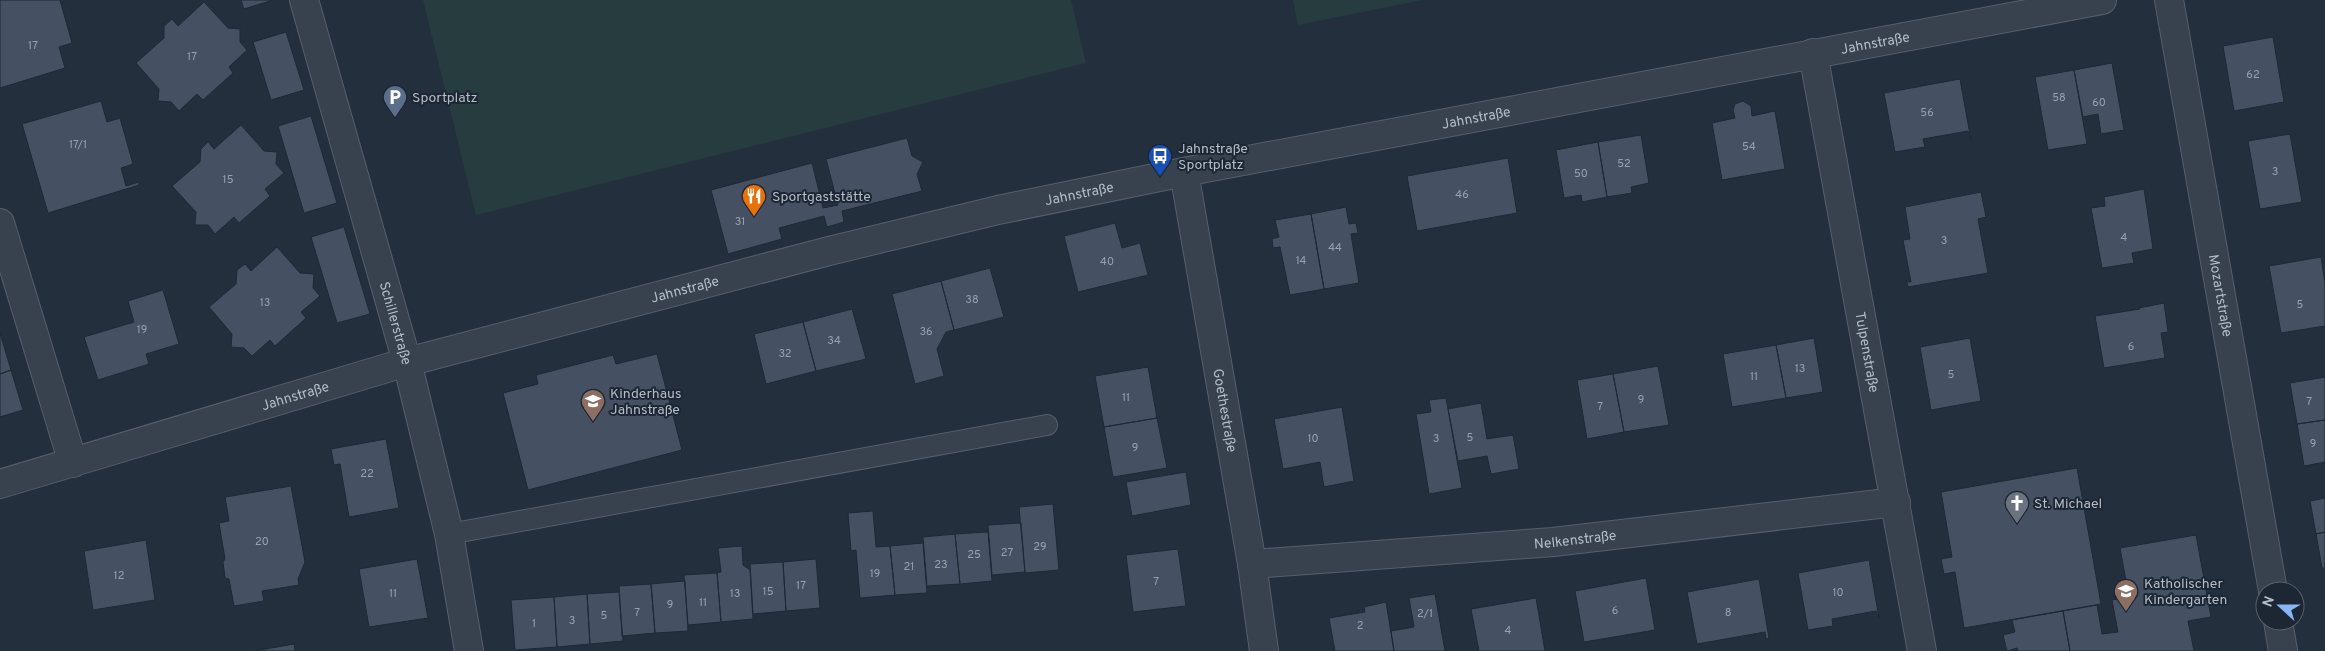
<svg xmlns="http://www.w3.org/2000/svg" width="2325" height="651" font-family="Overpass,sans-serif">
<rect width="100%" height="100%" fill="#242f3e"/>
<path fill="#263c3f" d="M423 0H1071L1086 63 476 215Z
M1293 0H1423L1298 25Z"/>
<path fill="#455162" stroke="#1f2835" d="M0 0H60L72 43 59 47 65 68 0 88Z
M241 0H273L244 9Z
M204 2 228 28 240 29V42L247 50 229 67 233 73 203 100 197 94 179 111 171 102 158 101 159 89 136 63 164 38V26L172 19 178 26Z
M286 32 304 90 271 100 253 42Z
M2273 37 2284 102 2234 111 2223 46Z
M2112 63 2124 130 2101 134 2098 114 2083 117 2074 70Z
M2074 70 2087 144 2048 150 2035 77Z
M1960 79 1971 140 1968 131 1923 139 1925 147 1895 152 1884 93Z
M101 101 107 122 120 118 133 164 121 168 126 186 139 182V185L48 213 22 124Z
M1743 101 1751 106 1752 116 1775 111 1785 169 1722 180 1712 123 1735 118 1733 110 1735 104Z
M311 116 337 203 304 213 278 126Z
M241 125 264 151 277 152 276 164 284 173 265 189 270 196 239 223 234 217 215 234 208 225H195L196 212 172 186 200 162 201 149 208 142 214 149Z
M2290 134 2302 202 2260 209 2248 141Z
M1641 135 1649 183 1631 187 1632 193 1607 197 1598 142Z
M907 138 912 156 923 162 917 174 922 191 842 211 844 222 827 227 824 216 779 228 782 239 728 254 711 190 812 163 823 208 838 205 826 159Z
M1598 142 1607 197 1582 202 1581 195 1564 198 1556 150Z
M1508 158 1517 213 1417 231 1407 176Z
M2144 189 2153 249 2132 253 2134 263 2102 268 2091 208 2105 206 2104 197Z
M1981 192 1986 217 1978 219 1988 273 1908 287 1907 282H1911L1903 240 1910 239 1905 207Z
M1346 207 1349 224 1356 223 1358 233 1351 234 1359 283 1324 289 1311 214Z
M1311 214 1324 289 1290 295 1280 247 1273 248 1272 239 1279 237 1275 220Z
M1115 223 1122 248 1140 243 1148 275 1078 292 1064 236Z
M344 227 370 314 337 323 311 237Z
M277 247 300 273 314 274 313 288 320 296 301 312 306 318 275 346 270 340 252 356 244 348 231 347 232 334 209 307 236 284 237 270 245 264 251 271Z
M2321 257 2325 283V326L2281 333 2269 266Z
M990 268 1004 317 954 330 941 281Z
M941 281 954 330 946 332 937 349 944 376 915 384 892 294Z
M163 290 179 344 146 354 149 364 98 380 84 337 134 322 128 301Z
M2164 303 2168 332 2161 333 2165 358 2104 368 2095 316 2140 309 2139 308Z
M852 309 866 359 816 371 803 322Z
M803 322 816 371 766 384 754 334Z
M0 333 11 370 0 374Z
M1814 338 1823 392 1786 398 1776 345Z
M1970 338 1981 401 1931 410 1920 347Z
M1776 345 1786 398 1732 407 1723 354Z
M657 354 682 450 528 490 503 393 538 384 536 375 613 355 616 364Z
M1658 366 1669 425 1624 432 1613 374Z
M1148 367 1157 418 1104 427 1095 376Z
M11 370 23 410 0 417V374Z
M1613 374 1624 432 1587 439 1577 380Z
M2325 377V420L2297 424 2290 383Z
M1446 398 1462 488 1429 494 1416 414 1431 412 1429 400Z
M1481 403 1487 439 1513 435 1519 469 1491 474 1487 456 1458 461 1448 409Z
M1342 407 1354 481 1324 487 1320 462 1283 469 1274 419Z
M1157 418 1167 468 1113 477 1104 427Z
M2325 420V462L2304 466 2297 424Z
M386 439 399 508 349 517 340 464 334 465 331 449Z
M2077 468 2101 604 1964 628 1955 572 1944 574 1941 559 1952 557 1941 492Z
M1186 472 1191 505 1132 516 1126 482Z
M291 486 305 562 298 579 299 585 262 591 264 601 234 606 229 579 225 578 223 562 225 559 219 523 229 521 225 497Z
M2325 498V532L2316 534 2310 501Z
M1053 504 1059 570 1025 573 1019 507Z
M873 511 876 547 890 546 895 595 860 598 856 550 851 551 848 513Z
M1021 523 1025 572 992 575 988 525Z
M988 532 992 581 960 584 955 534Z
M2325 532V568H2322L2316 534Z
M955 534 960 584 927 586 923 537Z
M2196 535 2211 617 2188 621 2194 651H2070L2063 611 2097 605 2102 634 2118 632 2112 600 2129 597 2120 548Z
M146 540 155 600 93 610 84 551Z
M923 543 927 593 895 595 890 546Z
M742 546 743 565 750 570 753 619 721 622 717 573 721 572 718 548Z
M1178 549 1186 606 1133 612 1126 555Z
M417 559 428 618 369 627 359 569Z
M816 559 820 608 786 611 783 562Z
M1869 560 1879 618 1876 611 1832 619 1833 626 1808 630 1798 573Z
M783 562 786 611 753 614 750 564Z
M717 573 721 622 688 625 684 575Z
M1646 578 1655 630 1584 642 1575 591Z
M1759 579 1769 638 1766 639 1765 632 1697 644 1687 592Z
M685 581 688 631 655 633 651 584Z
M651 584 655 633 622 636 619 586Z
M619 592 623 641 590 644 587 594Z
M587 594 590 644 557 647 554 597Z
M1435 594 1445 651H1394L1391 631 1414 627 1409 598Z
M554 597 557 647 515 650 511 600Z
M1536 598 1545 651H1479L1471 609Z
M1386 602 1394 651H1335L1329 618 1365 612 1364 607Z
M2063 611 2070 651H2018L2017 648 2007 651 2003 635 2015 632 2012 620Z
M294 644 295 651H254Z"/>
<g fill="none" stroke-linecap="round" stroke-linejoin="round">
<g stroke="#565f6c" stroke-width="22">
<path id="service" d="M449 534 1047 425"/>
</g>
<g stroke="#565f6c" stroke-width="30">
<g id="minor">
<path id="s1" d="M304 0 407 362 449 534 469 651"/>
<path id="s2" d="M2169 0 2273 591"/>
<path id="s3" d="M1813 53 1922 651"/>
<path id="s4" d="M1184 172 1252 564 1264 651"/>
<path d="M0 223 73 463"/>
<path id="s5" d="M0 484 407 362 829 251 998 210 1184 172 2102 0"/>
<path id="s6" d="M1252 564 1553 542 1896 502"/>
<path d="M2278 621 2283 651"/>
</g>
</g>
<use href="#service" stroke="#38414e" stroke-width="20"/>
<use href="#minor" stroke="#38414e" stroke-width="28"/>
</g>
<defs>
<g id="parking-pin" transform="scale(1.25)"><path d="M0 17L-7.5 6A9.5 9.5 0 1 1 7.5 6Z" fill="#5c6f8a" stroke="#1d2633"/><path d="M-3.5-5.5H1a3.5 3.5 0 0 1 0 7H-1V5.5H-3.5ZM-1-3.4V-.6H.8a1.4 1.4 0 0 0 0-2.8Z" fill="#fff"/></g>
<g id="bus-pin" transform="scale(1.25)"><path d="M0 17L-7.5 6A9.5 9.5 0 1 1 7.5 6Z" fill="#1a4fb4" stroke="#1d2633"/><path d="M-5-6H5V4H4V6H2V4H-2V6H-4V4H-5ZM-3.5-4V0h7V-4ZM-3.5 1.2v1.5H-2V1.2ZM2 1.2v1.5H3.5V1.2Z" fill="#fff"/></g>
<g id="restaurant-pin" transform="scale(1.25)"><path d="M0 17L-7.5 6A9.5 9.5 0 1 1 7.5 6Z" fill="#e8710a" stroke="#1d2633"/><path d="M-5-6h1v4h1v-4h1v4h1v-4h1v5L-1.5 .5V6h-2V.5L-5-1ZM5-6V6H3V1.5H1.5Q1.5-4 5-6Z" fill="#fff"/></g>
<g id="school-pin" transform="scale(1.25)"><path d="M0 17L-7.5 6A9.5 9.5 0 1 1 7.5 6Z" fill="#8d6e63" stroke="#1d2633"/><path d="M0-5L7-2L0 1L-7-2ZM-4 1L0 2.5L4 1V4Q0 6-4 4Z" fill="#fff"/></g>
<g id="church-pin" transform="scale(1.25)"><path d="M0 17L-7.5 6A9.5 9.5 0 1 1 7.5 6Z" fill="#6b7280" stroke="#1d2633"/><path d="M-1.2-6h2.4v3.5h3.3v2.4h-3.3V6h-2.4V-.1h-3.3v-2.4h3.3Z" fill="#fff"/></g>
</defs>
<g fill-rule="evenodd">
<use href="#parking-pin" x="395" y="97"/>
<use href="#bus-pin" x="1160" y="156"/>
<use href="#restaurant-pin" x="754" y="196"/>
<use href="#school-pin" x="593" y="401"/>
<use href="#church-pin" x="2017" y="503"/>
<use href="#school-pin" x="2126" y="591"/>
</g>
<g text-anchor="middle" stroke-width="4" stroke-linejoin="round" paint-order="stroke">
<g font-size="11" fill="#98a1af">
<text x="33" y="49">17</text>
<text x="192" y="60">17</text>
<text x="2253" y="78">62</text>
<text x="2059" y="101">58</text>
<text x="2099" y="106">60</text>
<text x="1927" y="116">56</text>
<text x="78" y="148">17/1</text>
<text x="1749" y="150">54</text>
<text x="1624" y="167">52</text>
<text x="2275" y="175">3</text>
<text x="1581" y="177">50</text>
<text x="228" y="183">15</text>
<text x="1462" y="198">46</text>
<text x="740" y="225">31</text>
<text x="2124" y="241">4</text>
<text x="1944" y="244">3</text>
<text x="1335" y="251">44</text>
<text x="1301" y="264">14</text>
<text x="1107" y="265">40</text>
<text x="972" y="303">38</text>
<text x="265" y="306">13</text>
<text x="2300" y="308">5</text>
<text x="142" y="333">19</text>
<text x="926" y="335">36</text>
<text x="834" y="344">34</text>
<text x="2131" y="350">6</text>
<text x="785" y="357">32</text>
<text x="1800" y="372">13</text>
<text x="1951" y="378">5</text>
<text x="1754" y="380">11</text>
<text x="1126" y="401">11</text>
<text x="1641" y="403">9</text>
<text x="2309" y="405">7</text>
<text x="1600" y="410">7</text>
<text x="1470" y="441">5</text>
<text x="1313" y="442">10</text>
<text x="1436" y="442">3</text>
<text x="2313" y="447">9</text>
<text x="1135" y="451">9</text>
<text x="367" y="477">22</text>
<text x="262" y="545">20</text>
<text x="1040" y="550">29</text>
<text x="1007" y="556">27</text>
<text x="974" y="558">25</text>
<text x="941" y="568">23</text>
<text x="909" y="570">21</text>
<text x="875" y="577">19</text>
<text x="119" y="579">12</text>
<text x="1156" y="585">7</text>
<text x="801" y="589">17</text>
<text x="768" y="595">15</text>
<text x="1838" y="596">10</text>
<text x="393" y="597">11</text>
<text x="735" y="597">13</text>
<text x="703" y="606">11</text>
<text x="670" y="608">9</text>
<text x="1615" y="614">6</text>
<text x="637" y="616">7</text>
<text x="1728" y="616">8</text>
<text x="1425" y="617">2/1</text>
<text x="604" y="619">5</text>
<text x="572" y="624">3</text>
<text x="534" y="627">1</text>
<text x="1360" y="629">2</text>
<text x="1508" y="634">4</text>
</g>
<g font-size="14" fill="#b4bcc9" stroke="#1d2633">
<text dy="5" stroke="none"><textPath href="#s5" startOffset="1928">Jahnstraße</textPath></text>
<text dy="5" stroke="none"><textPath href="#s5" startOffset="1522">Jahnstraße</textPath></text>
<text dy="5" stroke="none"><textPath href="#s5" startOffset="1118">Jahnstraße</textPath></text>
<text dy="5" stroke="none"><textPath href="#s5" startOffset="712">Jahnstraße</textPath></text>
<text dy="5" stroke="none"><textPath href="#s2" startOffset="300">Mozartstraße</textPath></text>
<text dy="5" stroke="none"><textPath href="#s1" startOffset="336">Schillerstraße</textPath></text>
<text dy="5" stroke="none"><textPath href="#s3" startOffset="304">Tulpenstraße</textPath></text>
<text dy="5" stroke="none"><textPath href="#s5" startOffset="308">Jahnstraße</textPath></text>
<text dy="5" stroke="none"><textPath href="#s4" startOffset="242">Goethestraße</textPath></text>
<text dy="5" stroke="none"><textPath href="#s6" startOffset="324">Nelkenstraße</textPath></text>
</g>
<g font-size="14" fill="#b4bcc9" stroke="#1d2633" text-anchor="start">
<text x="412" y="102">Sportplatz</text>
<text x="1178" y="153">Jahnstraße<tspan x="1178" dy="16">Sportplatz</tspan></text>
<text x="772" y="201">Sportgaststätte</text>
<text x="610" y="398">Kinderhaus<tspan x="610" dy="16">Jahnstraße</tspan></text>
<text x="2034" y="508">St. Michael</text>
<text x="2144" y="588">Katholischer<tspan x="2144" dy="16">Kindergarten</tspan></text>
</g>
</g>
<g transform="translate(2280 606) rotate(291)"><circle r="24" fill="#1d2633" stroke="#59626f"/>
<path d="M0-4L9 19L0 12L-9 19Z" fill="#8ab4f8"/>
<text y="-8" font-size="14" font-weight="bold" text-anchor="middle" fill="#b4bcc9">N</text>
</g>
</svg>
